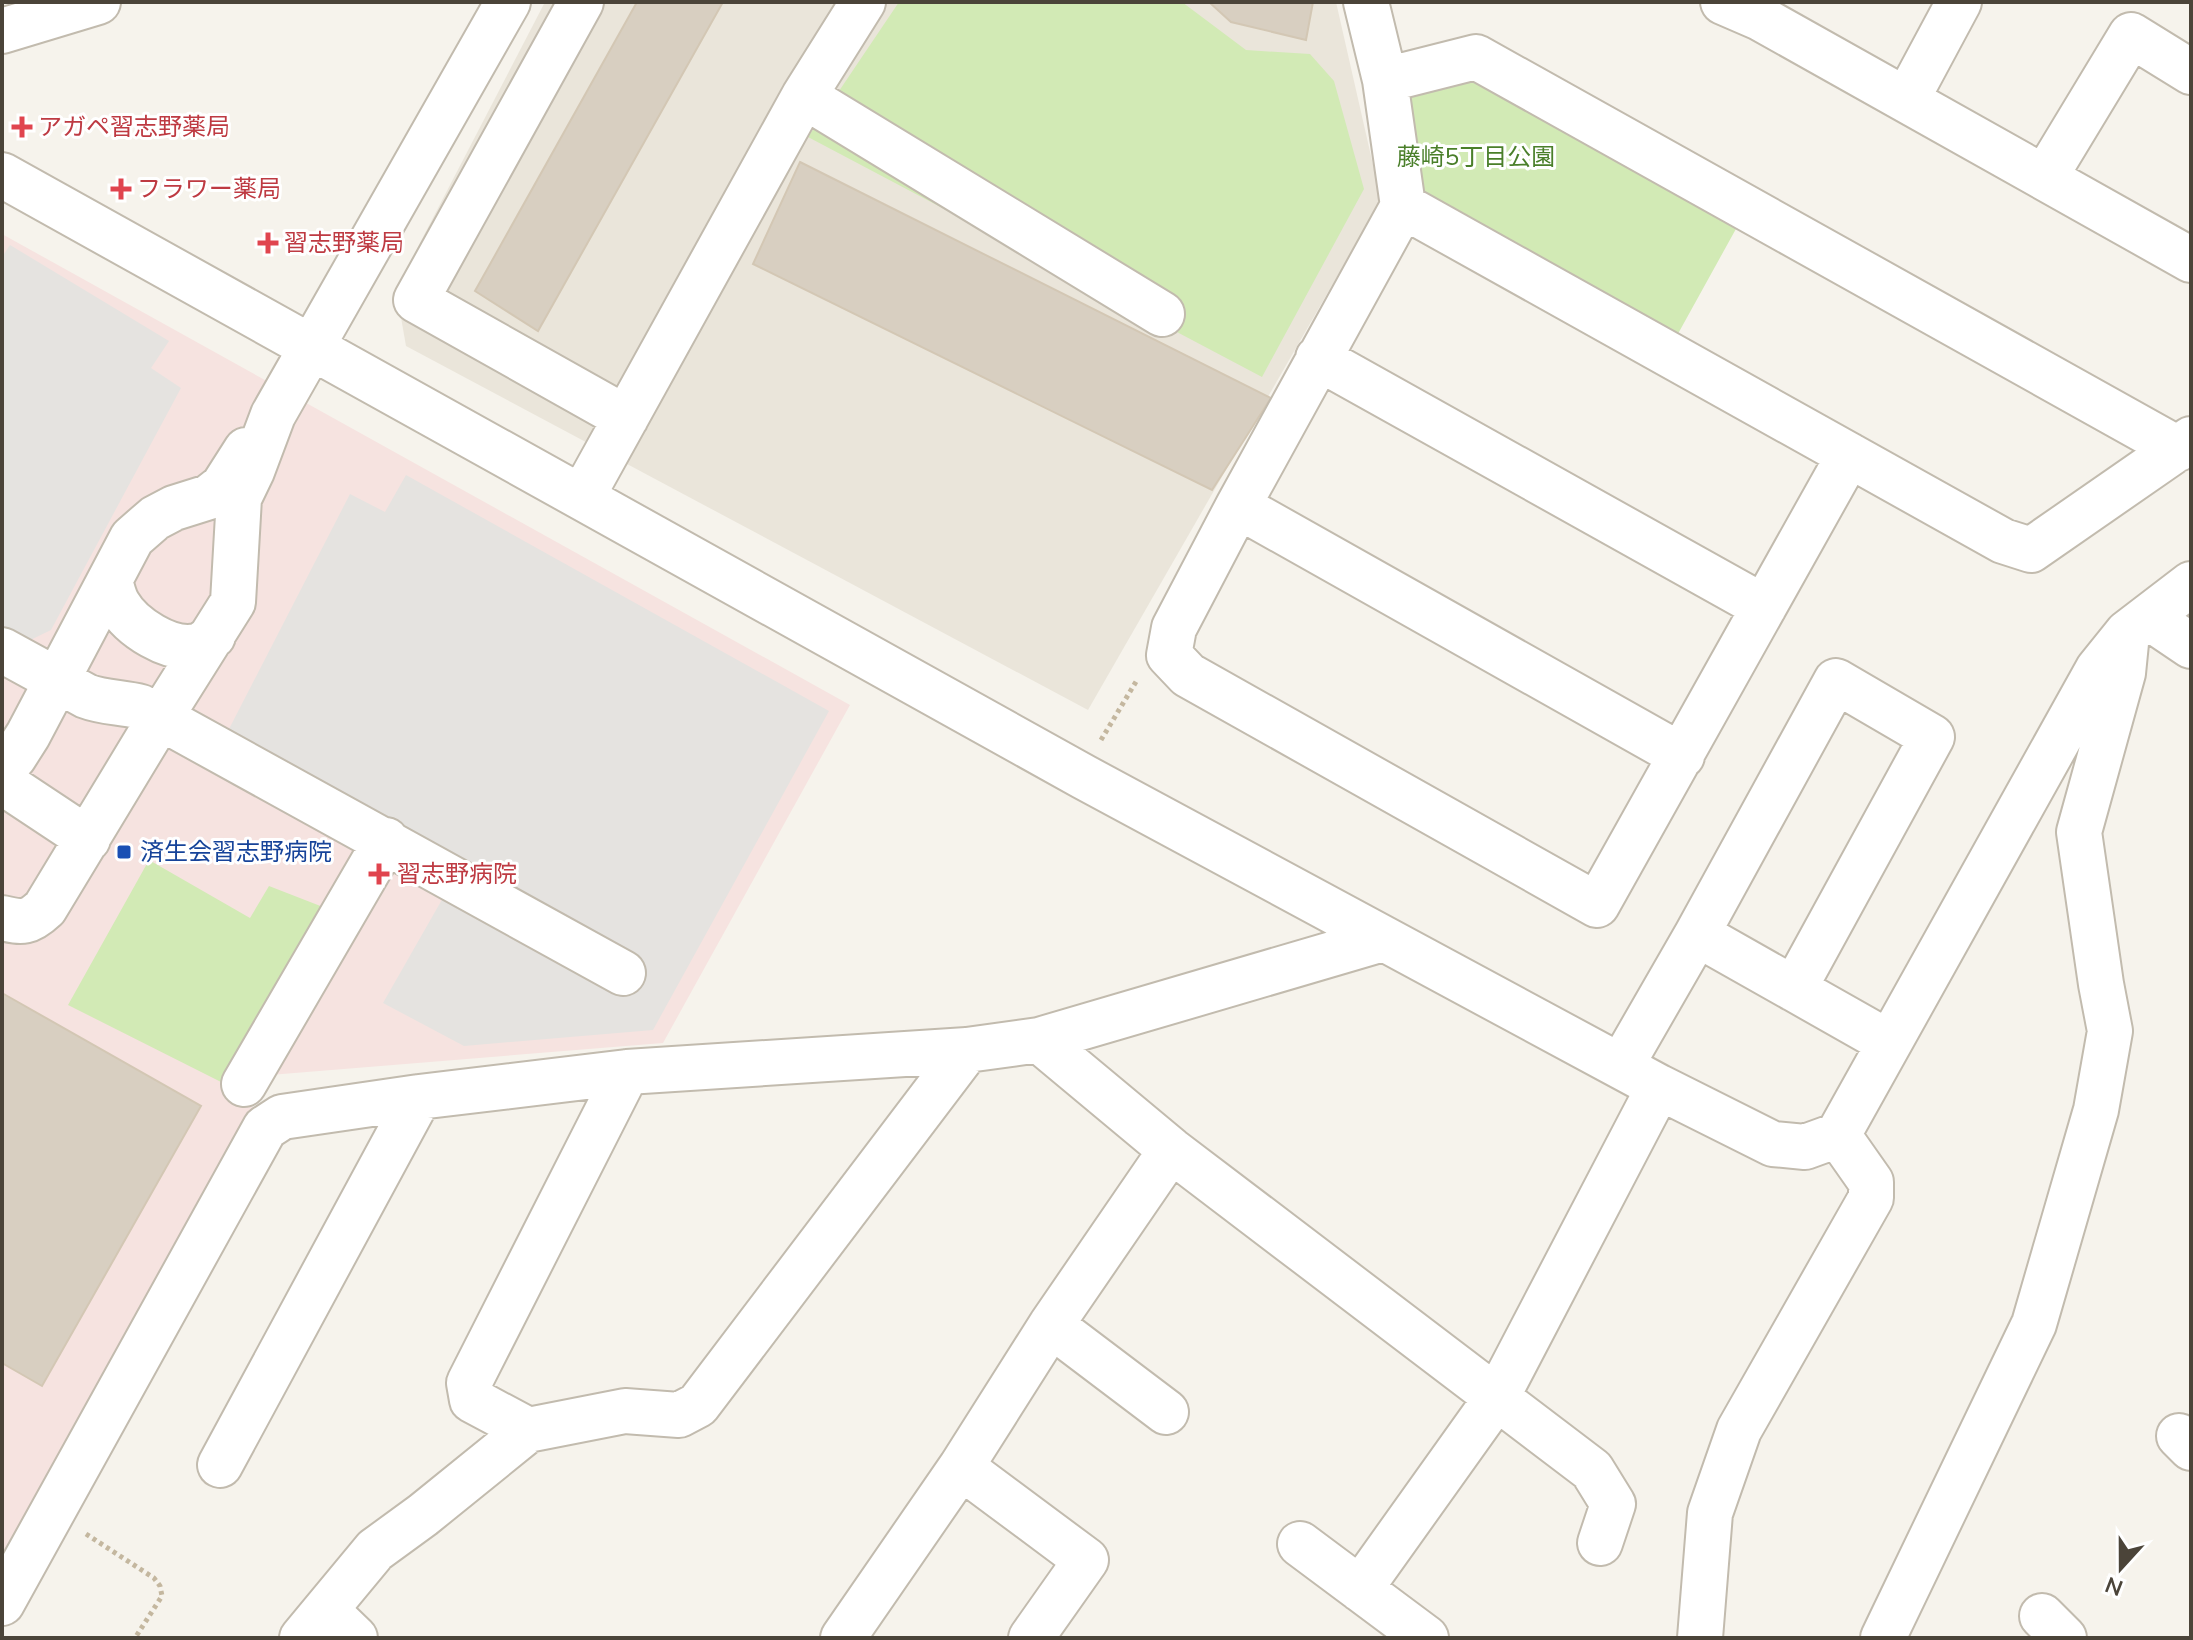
<svg xmlns="http://www.w3.org/2000/svg" width="2193" height="1640" font-family="Mulish,'Noto Sans JP',sans-serif">
<rect width="100%" height="100%" fill="#f6f3ec"/>
<path fill="#eae5da" d="M545 2H1336L1381 200 1088 710 406 346 396 289Z"/>
<path fill="#f6e3e0" d="M2 234 850 705 663 1043 270 1075 2 1556Z"/>
<path fill="#d2eab5" d="M899 2H1182L1246 50 1310 54 1334 81 1364 189 1262 377 808 137Z
M1470 67 1742 218 1674 341 1403 206 1396 87Z
M149 860 250 918 269 886 323 907 221 1082 68 1005Z"/>
<path fill="#e5e3e0" d="M10 245 169 341 151 368 181 388 51 630 22 644 2 675V257Z
M406 475 829 711 653 1030 464 1046 383 1003 464 861 229 729 350 494 385 512Z"/>
<path fill="#d8cfc1" stroke="#d3c7b4" stroke-width="2" d="M637 2H723L538 331 475 291Z
M1209 2H1313L1306 40 1231 22Z
M800 162 1271 398 1212 490 753 264Z
M2 993 201 1106 42 1386 2 1363Z"/>
<g fill="none" stroke-linecap="round" stroke-linejoin="round">
<g stroke="#c2bbae" stroke-width="48">
<path id="minor" d="M581 2 416 300 626 418
M1366 2 1385 80 1403 206 1238 506 1174 628 1169 655 1188 675 1597 905 1849 455
M1723 2 1760 18 2191 260
M2 31 98 2
M1385 80 1476 57 2178 449
M804 96 1162 314
M1907 99 1959 2
M2 175 1084 777 1659 1087 1773 1144 1805 1147 1838 1135 2098 669 2127 633 2191 584
M2045 177 2131 35 2191 72
M1403 206 2003 541 2031 550 2191 439
M1318 358 1764 607
M582 497 804 96 863 2
M1238 506 1682 756
M110 580C112 588 114 597 118 604 131 627 170 652 197 646 202 645 209 639 213 636
M2148 617 2191 646
M2 650 86 696C104 703 123 702 141 707L623 973
M2 768 14 757 28 735 132 538 155 518 174 508 209 497 223 486 246 450
M2 782 88 839
M2 918C23 923 29 923 45 908L160 718 233 602 239 498 252 471 273 415 508 2
M1697 934 1888 1042
M1039 1040 1171 1150 1592 1470 1613 1504 1600 1543
M1621 1066 1697 934 1836 681 1932 737 1794 989
M244 1084 386 840
M1051 1325 1166 1412
M528 1430 472 1400 469 1383 627 1072
M2179 1436 2191 1448
M220 1465 419 1097
M961 1467 1086 1560 1031 1638
M1300 1544 1426 1638
M1360 1589 1497 1397 1659 1087
M2 1603 265 1128 282 1117 419 1097 627 1072 967 1050 1039 1040 1383 939
M326 1610 355 1638
M2042 1616 2064 1638
M302 1638 375 1550 423 1515 528 1430 625 1411 679 1415 698 1405 967 1050
M843 1638 961 1467 1051 1325 1171 1150
M1700 1638 1710 1513 1739 1430 1871 1198V1182L1838 1135
M1883 1638 2034 1324 2096 1110 2110 1031 2101 984 2079 832 2123 673 2126 643"/>
</g>
<path stroke="#c4b79f" stroke-width="5" stroke-dasharray="4 4" stroke-linecap="butt" d="M1101 740 1137 680
M86 1534 154 1578 160 1586 162 1596 135 1638"/>
<use href="#minor" stroke="#fff" stroke-width="44"/>
</g>
<g fill="#e0444e" stroke="#fff" stroke-width="3">
<path d="M18 115h8v8h8v8h-8v8h-8v-8h-8v-8h8z"/>
<path d="M117 177h8v8h8v8h-8v8h-8v-8h-8v-8h8z"/>
<path d="M264 231h8v8h8v8h-8v8h-8v-8h-8v-8h8z"/>
<path d="M375 862h8v8h8v8h-8v8h-8v-8h-8v-8h8z"/>
</g>
<rect fill="#1a4fb4" stroke="#fff" stroke-width="3" x="116" y="844" width="16" height="16" rx="4"/>
<g text-anchor="middle" stroke-width="6" stroke-linejoin="round" paint-order="stroke">
<g font-size="24" fill="#be3a42" stroke="#fff" text-anchor="start">
<text x="38" y="135">アガペ習志野薬局</text>
<text x="137" y="197">フラワー薬局</text>
<text x="284" y="251">習志野薬局</text>
<text x="397" y="882">習志野病院</text>
</g>
<g font-size="24" fill="#4a7f2a" stroke="#fff">
<text x="1476" y="165">藤崎5丁目公園</text>
</g>
<g font-size="24" fill="#164399" stroke="#fff" text-anchor="start">
<text x="140" y="860">済生会習志野病院</text>
</g>
</g>
<rect width="2193" height="1640" fill="none" stroke="#4b4439" stroke-width="8"/>
<g transform="translate(2121 1568) rotate(201)" stroke="#ffffff" stroke-width="6" paint-order="stroke">
<path d="M0-6L14 30L0 20L-14 30Z" fill="#4b4439"/>
<text y="-12" font-size="22" font-weight="bold" text-anchor="middle" fill="#4b4439">N</text>
</g>
</svg>
